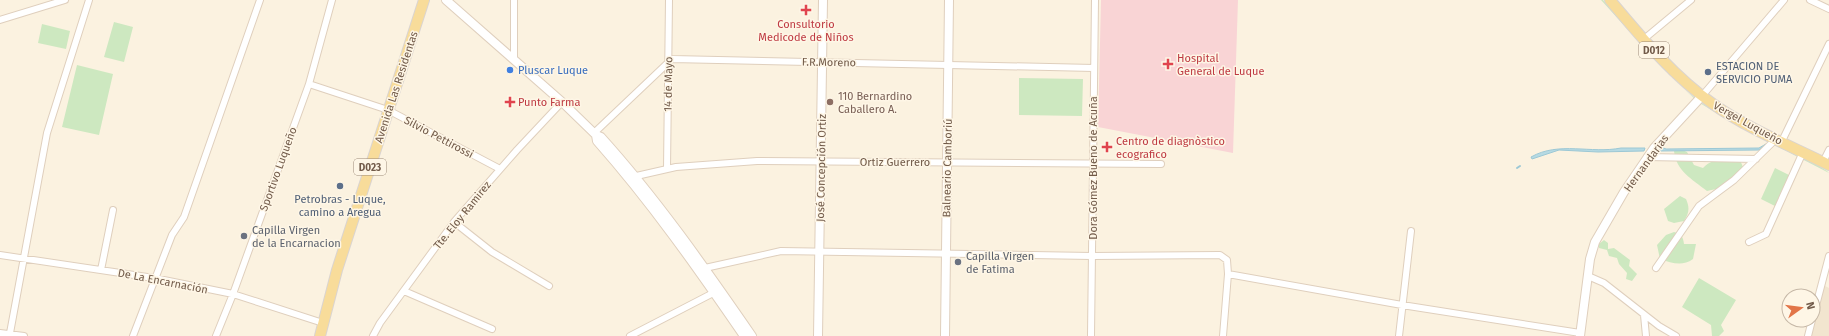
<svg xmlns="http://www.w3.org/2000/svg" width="1829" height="336" font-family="'Fira Sans',sans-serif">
<rect width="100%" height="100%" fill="#fbf2e0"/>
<path fill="#f2e5cf" d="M1821 284 1829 288V336H1807Z"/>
<path fill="#f9d4d5" d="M1101 0H1238L1233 153 1098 127Z"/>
<path fill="#cde8c0" d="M1601 0H1603C1638 39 1671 86 1717 113 1732 122 1825 166 1829 173L1738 126 1698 102 1669 75Z
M114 22 133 27 124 62 104 57Z
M42 24 70 31 66 49 38 43Z
M77 65 113 74 99 135 62 127Z
M1019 78 1083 79 1082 116 1019 115Z
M1680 149 1687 152 1694 165 1703 168C1712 157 1728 159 1740 160L1745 172 1725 187 1707 191C1692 179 1676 171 1674 151Z
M1775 168 1789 175 1775 206 1761 199Z
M1680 196 1686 199C1690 208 1689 213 1684 221L1674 223 1668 221 1664 209Z
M1674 232C1681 234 1683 236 1684 244H1696L1693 259C1682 267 1672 263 1660 259L1657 245 1666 235Z
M1604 240 1608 243V249L1614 248 1630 260 1629 266 1637 274 1632 281 1626 279 1627 273 1619 264 1617 258 1609 256 1607 250 1599 248V244Z
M1699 278 1736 300 1721 325 1724 331 1719 336H1712L1711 325 1682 307Z"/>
<path fill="#b6dae3" stroke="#9cc8d5" d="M1766 144 1759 150 1659 151 1661 147 1666 149 1759 148Z
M1621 148H1645L1644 151 1598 152 1559 150 1532 159 1531 157C1559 141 1591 154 1621 148Z"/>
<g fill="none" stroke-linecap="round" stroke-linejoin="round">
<path stroke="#9cc8d5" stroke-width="2" d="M1517 168 1520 166"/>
<g stroke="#dfcfbd" stroke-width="8">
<path id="minor" d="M1810 0 1829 9
M0 20 65 0
M1644 39 1691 0
M514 58V0
M309 84 388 110 500 169
M1702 96 1784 0
M594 133 672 59 1094 68
M1782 141 1829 44
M1647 157 1756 159
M1823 162 1829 150
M667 169 669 0
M632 177 676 167 757 161 1161 164
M454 222 492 252 549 286
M1749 242 1766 234 1803 152
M0 255 154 278 233 294 323 323
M705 268 781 251 1092 256 1220 255 1227 260 1228 274 1223 336
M1656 268 1699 206 1734 180 1776 139
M101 270 113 210
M1228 274 1402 305 1580 333
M1588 276 1604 283 1659 326 1676 336
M404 291 492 329
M1644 315 1646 336
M1813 317 1829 256
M0 333 24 336
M10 333 47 133 89 0
M133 336 172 235 184 217 260 0
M216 336 233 294 309 84 332 0
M373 336 380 323 454 222 517 150 562 102
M630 336 717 291
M1091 336 1095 0
M1399 336 1411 231
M1808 336 1812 320"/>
</g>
<g stroke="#dfcfbd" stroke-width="10">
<path id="tertiary" d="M446 0 562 102 596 135 601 137C657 199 705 268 752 336
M596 135 597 141C651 202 698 269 744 336
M818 336 823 0
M945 336 949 0
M1580 336 1590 259 1595 242 1624 192 1654 148 1702 96"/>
</g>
<g stroke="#dad4d0" stroke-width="12">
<path id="primary" d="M1610 0C1641 37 1673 76 1713 104 1748 129 1791 146 1829 165
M320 336 337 270 424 0"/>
</g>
<use href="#minor" stroke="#fff" stroke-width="6"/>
<use href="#tertiary" stroke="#fff" stroke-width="8"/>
<use href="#primary" stroke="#f8dc9a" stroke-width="10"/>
</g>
<g fill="#e0444e" stroke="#fef6e6" stroke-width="1.5">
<path d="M804 4h4v4h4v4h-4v4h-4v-4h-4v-4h4z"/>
<path d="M1166 58h4v4h4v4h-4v4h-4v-4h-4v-4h4z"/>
<path d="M508 96h4v4h4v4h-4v4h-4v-4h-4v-4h4z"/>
<path d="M1105 141h4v4h4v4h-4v4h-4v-4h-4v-4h4z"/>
</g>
<circle fill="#3f7fe0" stroke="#fef6e6" stroke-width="1.5" cx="510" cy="70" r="4"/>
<g fill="#5c6f8a" stroke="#fef6e6" stroke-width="1.5">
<circle cx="1708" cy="72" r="4"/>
<circle cx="340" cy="186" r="4"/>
</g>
<circle fill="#8d6e63" stroke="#fef6e6" stroke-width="1.5" cx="830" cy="102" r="4"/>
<g fill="#6b7280" stroke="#fef6e6" stroke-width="1.5">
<circle cx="244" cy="236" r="4"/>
<circle cx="958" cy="262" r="4"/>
</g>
<g text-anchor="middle" stroke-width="3" stroke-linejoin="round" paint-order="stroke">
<g fill="#fef6e6" stroke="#9b8978" stroke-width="1">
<rect x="1639" y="42" width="30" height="16" rx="3"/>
<rect x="354" y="159" width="32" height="16" rx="3"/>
</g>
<g font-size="10" font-weight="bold" fill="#715a49">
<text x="1654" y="54">D012</text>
<text x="370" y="171">D023</text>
</g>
<g font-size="11" fill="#be3a42" stroke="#fef6e6" text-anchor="start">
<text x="806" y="28" text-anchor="middle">Consultorio<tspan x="806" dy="13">Medicode de Niños</tspan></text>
<text x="1177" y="62">Hospital<tspan x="1177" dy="13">General de Luque</tspan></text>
<text x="518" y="106">Punto Farma</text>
<text x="1116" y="145">Centro de diagnòstico<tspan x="1116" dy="13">ecografico</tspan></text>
</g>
<g font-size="11" fill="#715a49" stroke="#fef6e6">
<text transform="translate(829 62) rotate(1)" y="4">F.R.Moreno</text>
<text transform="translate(668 84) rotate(-89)" y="4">14 de Mayo</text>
<text transform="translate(396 87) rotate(-72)" y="4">Avenida Las Residentas</text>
<text transform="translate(1748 123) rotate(29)" y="4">Vergel Luqueño</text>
<text transform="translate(439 137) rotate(28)" y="4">Silvio Pettirossi</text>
<text x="895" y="166">Ortiz Guerrero</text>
<text transform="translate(1646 163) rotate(-54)" y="4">Hernandarias</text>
<text transform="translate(821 168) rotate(-89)" y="4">José Concepción Ortiz</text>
<text transform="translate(947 168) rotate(-89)" y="4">Balneario Camboriú</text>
<text transform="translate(1093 168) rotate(-90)" y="4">Dora Gómez Bueno de Acuña</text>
<text transform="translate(278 169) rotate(-70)" y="4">Sportivo Luqueño</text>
<text transform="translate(462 215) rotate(-51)" y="4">Tte. Eloy Ramirez</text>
<text transform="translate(163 281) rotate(11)" y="4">De La Encarnación</text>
</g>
<g font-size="11" fill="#4e5e75" stroke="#fef6e6" text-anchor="start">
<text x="1716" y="70">ESTACION DE<tspan x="1716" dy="13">SERVICIO PUMA</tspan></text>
<text x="340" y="203" text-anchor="middle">Petrobras - Luque,<tspan x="340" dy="13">camino a Aregua</tspan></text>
</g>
<g font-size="11" fill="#366cbe" stroke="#fef6e6" text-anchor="start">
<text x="518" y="74">Pluscar Luque</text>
</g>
<g font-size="11" fill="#785e54" stroke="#fef6e6" text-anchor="start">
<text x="838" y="100">110 Bernardino<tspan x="838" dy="13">Caballero A.</tspan></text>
</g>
<g font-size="11" fill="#5b616d" stroke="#fef6e6" text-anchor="start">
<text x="252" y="234">Capilla Virgen<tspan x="252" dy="13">de la Encarnacion</tspan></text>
<text x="966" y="260">Capilla Virgen<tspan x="966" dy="13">de Fatima</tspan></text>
</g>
</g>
<g transform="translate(1801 308) rotate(76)"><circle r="19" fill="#fef6e6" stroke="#c6b8a7"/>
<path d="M0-3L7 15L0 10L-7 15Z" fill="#e27548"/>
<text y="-6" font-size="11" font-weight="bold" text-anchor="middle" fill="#715a49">N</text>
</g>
</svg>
